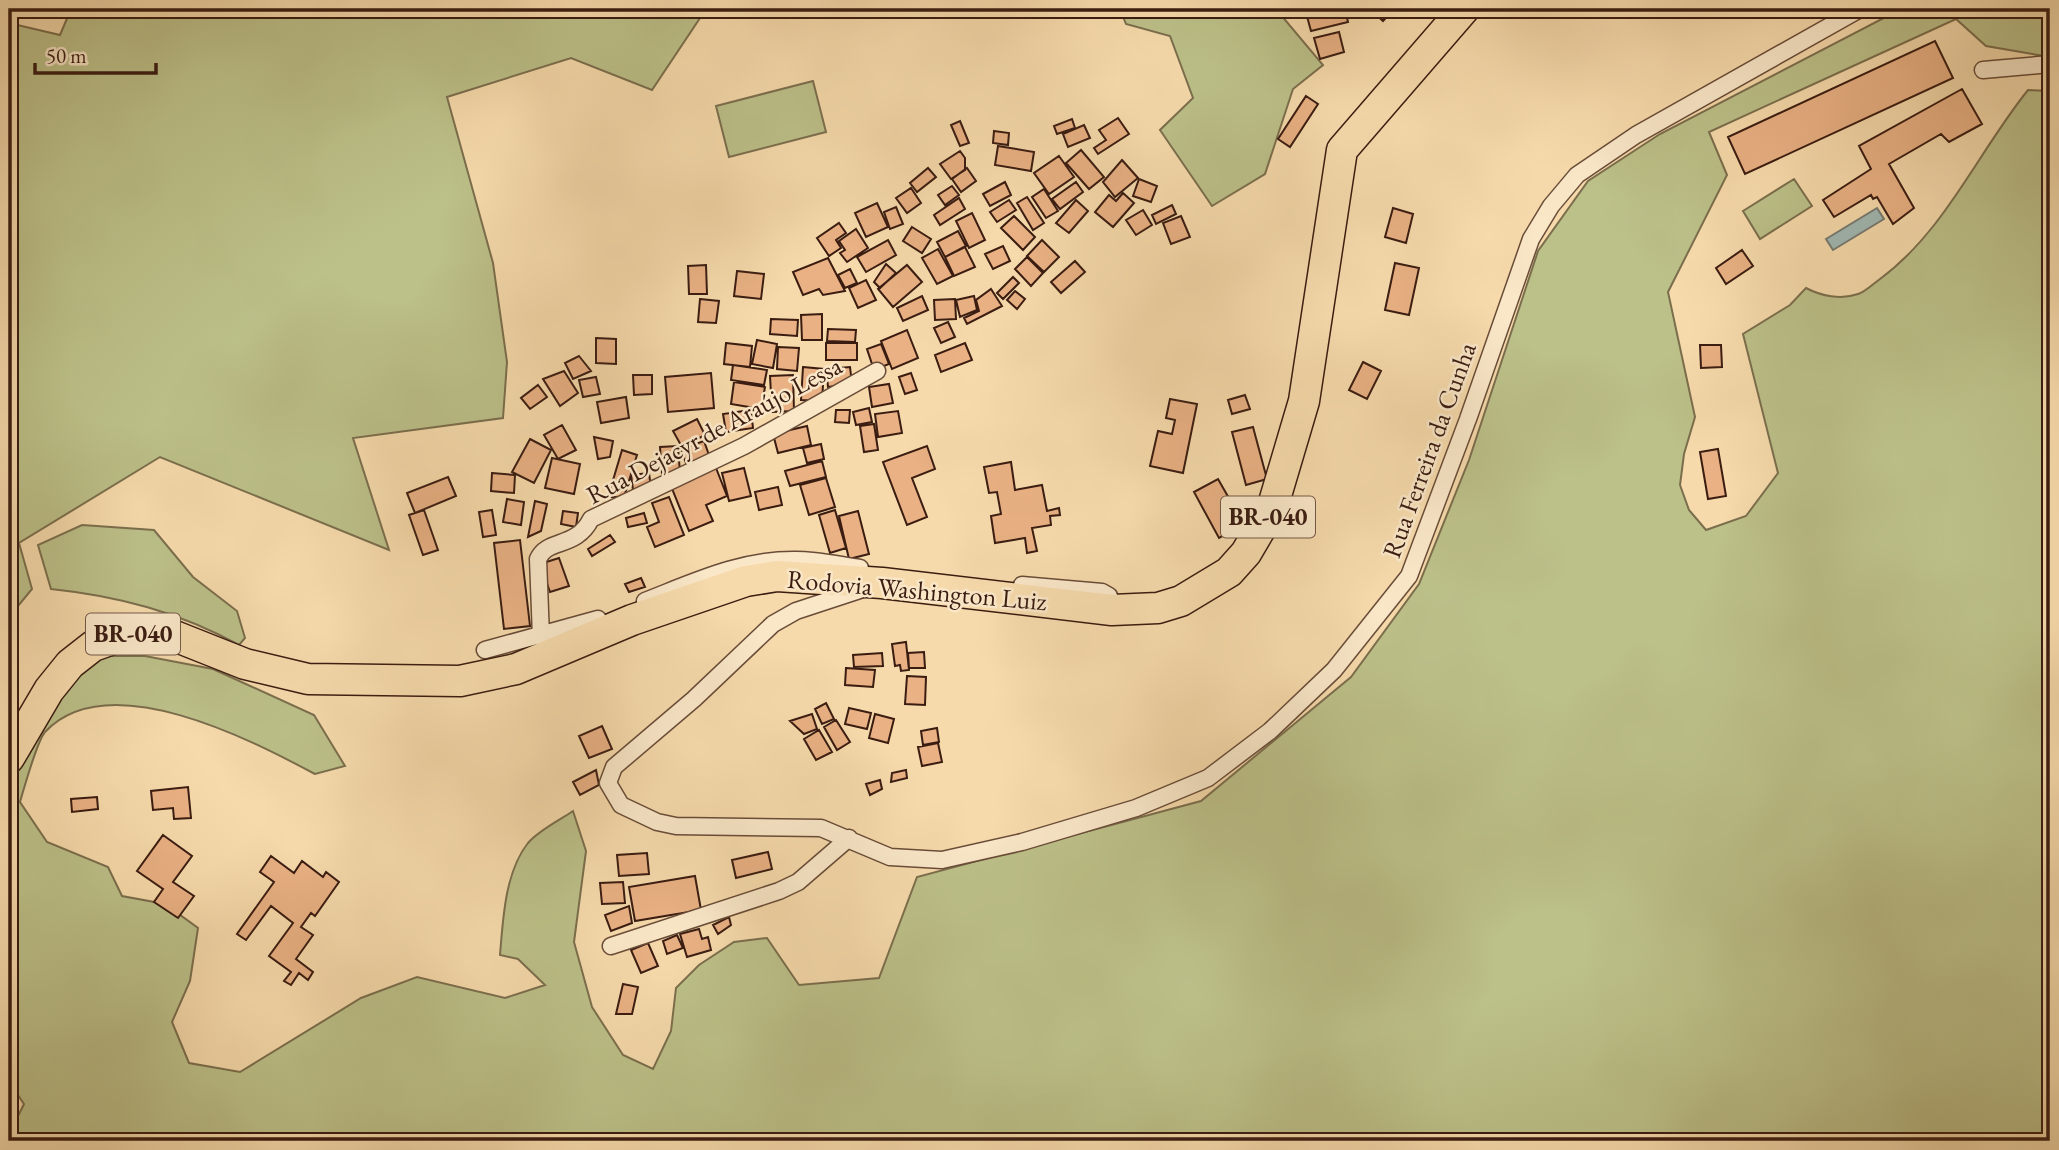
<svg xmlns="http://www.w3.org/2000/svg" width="2059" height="1150" font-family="'EB Garamond',serif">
<rect width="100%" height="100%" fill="#f6daab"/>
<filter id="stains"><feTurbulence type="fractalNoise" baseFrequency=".00286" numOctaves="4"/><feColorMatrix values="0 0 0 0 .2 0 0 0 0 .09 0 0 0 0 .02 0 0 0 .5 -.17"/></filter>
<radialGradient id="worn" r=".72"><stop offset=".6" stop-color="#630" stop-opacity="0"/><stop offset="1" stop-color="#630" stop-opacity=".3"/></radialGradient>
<path fill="#bcc089" stroke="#7b6e4d" stroke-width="2" d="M71 9H706L652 90 571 58 447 97 493 263 507 362 503 418 353 438 389 550 160 457 19 543 32 589 9 617V23L60 35Z
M1120 9H1276L1323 65 1293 89 1265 174 1212 206 1160 130 1193 98 1170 36 1126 24Z
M1901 9H2050V57L1986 46 1956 19 1709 132 1727 175 1668 292 1695 417 1684 454 1680 485 1689 510 1706 530 1746 516 1778 473 1743 334 1790 305 1806 288C1821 296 1841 300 1858 294 1865 292 1873 284 1880 279 1945 231 1978 152 2028 90L2050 91V1141H9V1134L24 1104 9 1082V790L58 683 90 656H145L213 669 314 715 345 766 315 774C251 740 108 665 45 732 38 740 24 788 20 802L47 842 108 867 122 896 165 904 198 928 190 981 172 1022 189 1063 240 1072 361 998 417 977 505 998 545 985 518 959 500 955C503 919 505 872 528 843 539 830 560 820 573 811L586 851 574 942 592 1007 623 1055 653 1069 671 1031 676 988 699 965 734 942 767 938 799 985 879 978 917 877 1201 801 1351 677 1419 584 1469 460 1538 251 1588 181 1660 134Z
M813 81 826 132 729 157 716 106Z
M1794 179 1812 206 1760 239 1743 211Z
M82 525 154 530 193 577 237 611 245 638 239 645C179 612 118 596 51 589L38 545Z"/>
<path fill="#a0b8b3" stroke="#777a72" stroke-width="2" d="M1877 208 1884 219 1833 250 1826 239Z"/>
<path fill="#e9b184" stroke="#3a1c11" stroke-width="2" d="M1305 9H1345L1348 22 1311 31Z
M1370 9H1394L1383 21Z
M1339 32 1344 52 1320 59 1314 38Z
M1935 41 1953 78 1745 174 1728 137Z
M1962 89 1982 124 1949 142 1941 134 1889 164 1914 208 1893 224 1877 197 1873 199 1871 195 1834 217 1823 200 1871 169 1859 146Z
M1306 96 1318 104 1290 147 1278 139Z
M1118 118 1129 134 1098 154 1094 148 1106 140 1099 130Z
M1072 119 1075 128 1057 134 1054 126Z
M960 121 969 143 960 146 951 125Z
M1084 125 1090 138 1068 147 1063 134Z
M994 131 1009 133 1008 145 993 143Z
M998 146 1034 152 1031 171 995 165Z
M1081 150 1104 177 1089 189 1066 163Z
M960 151 965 158V170L951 179 940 164Z
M1059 156 1074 177 1049 194 1034 173Z
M1122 160 1138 178 1115 197 1103 182Z
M928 168 936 177 917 192 910 183Z
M967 168 976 181 961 192 952 179Z
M1139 179 1157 186 1151 202 1133 196Z
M1005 182 1011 195 990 206 983 194Z
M1076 182 1083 192 1060 209 1052 199Z
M952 186 959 195 945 205 938 195Z
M911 188 921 203 907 213 896 198Z
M1044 189 1058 211 1046 218 1032 197Z
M1123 193 1134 203 1113 227 1095 212 1109 195 1116 201Z
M1027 197 1044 223 1033 230 1017 203Z
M959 198 965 209 940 225 934 215Z
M1009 200 1016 210 997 222 990 212Z
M1076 200 1088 211 1069 233 1056 223Z
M877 203 888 227 866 237 855 213Z
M1172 205 1176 214 1156 224 1152 215Z
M896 207 903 224 890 229 884 212Z
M1393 208 1413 214 1406 243 1385 237Z
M1143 210 1152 225 1136 235 1126 220Z
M972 213 985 240 969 248 956 221Z
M1014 216 1035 237 1023 250 1001 228Z
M1181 216 1190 237 1171 244 1163 223Z
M839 223 846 233 836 240 841 248 829 256 817 238Z
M912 227 931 239 922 253 903 241Z
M856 229 868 248 847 262 840 253 845 250 839 241Z
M958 231 966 246 945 257 937 242Z
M888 240 896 255 866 272 857 257Z
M1042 240 1059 257 1044 272 1027 256Z
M1003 246 1010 261 993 269 985 254Z
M965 247 975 267 954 276 945 257Z
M938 249 953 276 937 284 922 258Z
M1742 250 1753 266 1726 284 1716 268Z
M1027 257 1043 273 1031 286 1015 269Z
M828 258 845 291 823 295 819 289 803 295 793 272Z
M1075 261 1085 272 1061 293 1051 282Z
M1395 263 1419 268 1409 315 1385 310Z
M886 264 896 273 880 288 874 282Z
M706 265 707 294H689L688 266Z
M907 265 922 282 893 307 878 289Z
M850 269 857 283 845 288 838 275Z
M737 271 764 274 761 299 734 296Z
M1013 277 1019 283 1003 299 997 293Z
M866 280 876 300 858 308 849 288Z
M991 289 1002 306 967 324 964 318 979 311 976 300Z
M1015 291 1025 299 1017 309 1007 300Z
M922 296 928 310 903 321 897 308Z
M974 296 977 310 960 317 956 300Z
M700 299 719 301 716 323 698 322Z
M955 299 956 319 935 320 934 300Z
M822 314V340H802L801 315Z
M771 319 798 320 797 336 770 334Z
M948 322 955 337 941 343 934 328Z
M828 329 856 330 855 342 827 341Z
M907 330 918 358 892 369 881 341Z
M596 338 616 339V364L596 363Z
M757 340 777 344 773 368 752 364Z
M726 343 752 346 750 367 724 364Z
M826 343H857V360H826Z
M965 343 972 360 941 372 935 355Z
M881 344 889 364 874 370 867 349Z
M1700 345H1721L1722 367 1701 368Z
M778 347 799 348 797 371 777 369Z
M579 356 591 371 573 379 565 363Z
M1363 362 1381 371 1367 399 1349 390Z
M733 365 767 370 764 385 731 380Z
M803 367 824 369 822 401 801 400Z
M850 367 852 384 828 387 826 369Z
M564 371 578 393 560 406 543 379Z
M711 373 714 408 668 412 665 377Z
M911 373 917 390 905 394 899 377Z
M633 375H652V394L634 395Z
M793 375 794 411 772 412 770 376Z
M596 377 600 394 583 397 579 380Z
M734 382 765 387 761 409 731 404Z
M889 384 893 403 872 407 869 387Z
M538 385 547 397 530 409 521 398Z
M1245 395 1250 409 1232 414 1228 400Z
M626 397 629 418 601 423 597 402Z
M1170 399 1197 404 1183 473 1150 466 1158 431 1172 434 1175 420 1166 418Z
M869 408 872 422 856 425 853 412Z
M751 410 753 428 726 432 723 414Z
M836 410H850L849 423 835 422Z
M898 411 902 433 878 437 875 414Z
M697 419 705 435 682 447 673 431Z
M874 424 878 450 864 452 860 426Z
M562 425 576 450 558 459 544 435Z
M807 426 811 445 778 453 773 434Z
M1253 427 1267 479 1246 485 1232 432Z
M594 437 613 441 610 457 598 459Z
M530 439 551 450 534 483 512 472Z
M704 441 710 458 687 466 681 449Z
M821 444 824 459 807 463 803 448Z
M678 446 680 473 662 474 660 447Z
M927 446 935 469 912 478 927 517 907 525 883 462Z
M1718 449 1726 496 1708 499 1700 452Z
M622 450 637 455 624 497H608Z
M552 458 580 464 574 494 545 488Z
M822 461 826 477 790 486 785 471Z
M1011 462 1015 490 1042 485 1047 511 1059 508 1060 515 1050 516 1051 525 1032 528 1037 551 1027 553 1025 538 995 543 991 516 1001 514 997 492 989 493 984 467Z
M716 468 727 496 706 505 713 521 689 531 671 486Z
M744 468 751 496 729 501 722 473Z
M492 473 515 475 514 493 491 491Z
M649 473 651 488 633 490 631 475Z
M448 477 456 496 415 513 407 493Z
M826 478 835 507 809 515 800 485Z
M1218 479 1234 507 1240 503 1251 521 1219 538 1194 492Z
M778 487 782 505 759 510 755 492Z
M669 497 684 535 655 547 647 527 659 522 652 503Z
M507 499 524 502 521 525 503 522Z
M535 501 547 504 541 531 528 537Z
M424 510 438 550 423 555 409 515Z
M492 510 496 535 483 537 479 512Z
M835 510 846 548 830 553 819 515Z
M563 511 578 513 576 527 561 524Z
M858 511 869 554 849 559 839 516Z
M644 513 647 523 628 527 626 518Z
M610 535 615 542 592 556 588 549Z
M520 540 530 626 504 629 494 543Z
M559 558 569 586 550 592 540 564Z
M641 578 645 587 629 592 625 584Z
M906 642 909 670 901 671 900 665 895 666 892 644Z
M924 652 925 668H909L908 653Z
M882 653 883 666 854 667 853 655Z
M846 668 875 670 873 687 845 685Z
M907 676 926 677 925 705 905 704Z
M826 703 834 719 822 724 815 709Z
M849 708 871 713 867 729 845 724Z
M812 714 817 729 804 734 790 721Z
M875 714 894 719 888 743 869 738Z
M836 720 850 742 837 750 824 727Z
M602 726 612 749 589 758 579 736Z
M937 728 939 742 923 745 921 731Z
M819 730 832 752 816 760 804 739Z
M938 743 942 762 922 766 918 747Z
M596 770 599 785 580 795 573 782Z
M906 770 907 778 891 782 892 773Z
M880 780 882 789 870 795 866 784Z
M188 787 191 818 174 819 173 808 153 810 151 791Z
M97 797 98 809 72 812 71 799Z
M163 835 192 856 173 882 194 896 178 918 154 902 163 889 137 871Z
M768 852 772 869 736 878 732 860Z
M647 853 649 874 619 876 617 855Z
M271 856 294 873 302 861 323 877 326 872 339 882 315 916 311 913 301 927 313 935 296 959 313 972 308 980 299 973 291 985 284 981 291 972 269 956 293 923 271 906 246 940 237 934 274 882 260 872Z
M695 876 701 910 635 921 629 887Z
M623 882 625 903 602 904 600 883Z
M629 906 632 923 611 931 605 915Z
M729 917 731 925 718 934 713 925Z
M699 929 702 939 708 937 711 950 687 957 680 934Z
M677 935 683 948 667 954 663 941Z
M648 943 658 966 641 973 631 950Z
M623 984 638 987 632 1014H616Z"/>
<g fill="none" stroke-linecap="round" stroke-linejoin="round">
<g stroke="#694c38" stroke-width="19">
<path id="minor" d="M1983 70 2050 64
M1022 585 1102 592 1109 596 1112 610
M863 589 796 611 773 624 694 699 614 767 608 783 621 805 657 822 676 826 821 828 890 857 942 860 1022 842 1136 808 1208 778 1270 731 1334 670 1409 576 1468 419 1531 239 1551 206 1577 175 1636 135 1860 9
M645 601C694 582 742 559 796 560 817 560 839 565 860 568
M541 637 538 559C547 538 576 549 591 519L744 446 877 371
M485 650 598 619
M611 946 779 891 798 882 849 838"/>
</g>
<g stroke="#3a1c11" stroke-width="33">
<path id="motorway" d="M9 758 49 690 70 664 93 646 121 636 150 632 177 637 245 664 308 679 460 681 516 669 632 620 746 581 777 576 882 583 1112 610 1158 608 1181 601 1229 572 1246 553 1272 509 1304 401 1342 150 1464 9"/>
</g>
<use href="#minor" stroke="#f9e7c8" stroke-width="16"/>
<use href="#motorway" stroke="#f6daab" stroke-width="30"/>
</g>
<g text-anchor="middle" stroke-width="5" stroke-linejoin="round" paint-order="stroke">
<g fill="#f9e7c8" stroke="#735948" stroke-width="2">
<rect x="1221" y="496.5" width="94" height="41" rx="5"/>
<rect x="86" y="613.5" width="94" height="41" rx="5"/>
</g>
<g font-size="24" font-weight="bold" fill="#3a1c11">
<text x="1268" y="525">BR-040</text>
<text x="133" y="642">BR-040</text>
</g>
<g font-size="26" fill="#3a1c11" stroke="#f9e7c8">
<text transform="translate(714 430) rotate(-28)" y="9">Rua Dejacyr de Araújo Lessa</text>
<text transform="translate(1429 450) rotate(-70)" y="9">Rua Ferreira da Cunha</text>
<text transform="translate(917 590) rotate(5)" y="9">Rodovia Washington Luiz</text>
</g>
</g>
<rect width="2059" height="1150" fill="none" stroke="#f6daab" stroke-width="35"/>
<rect x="10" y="10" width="2038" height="1129" fill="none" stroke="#3a1c11" stroke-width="3.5"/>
<rect x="18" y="18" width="2024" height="1115" fill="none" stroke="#3a1c11" stroke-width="2"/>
<path d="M35 63v10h121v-10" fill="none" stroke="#3a1c11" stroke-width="3.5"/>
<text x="46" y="63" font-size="21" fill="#3a1c11" stroke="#f9e7c8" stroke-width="5" paint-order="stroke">50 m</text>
<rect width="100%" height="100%" filter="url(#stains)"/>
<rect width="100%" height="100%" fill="url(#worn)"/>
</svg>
